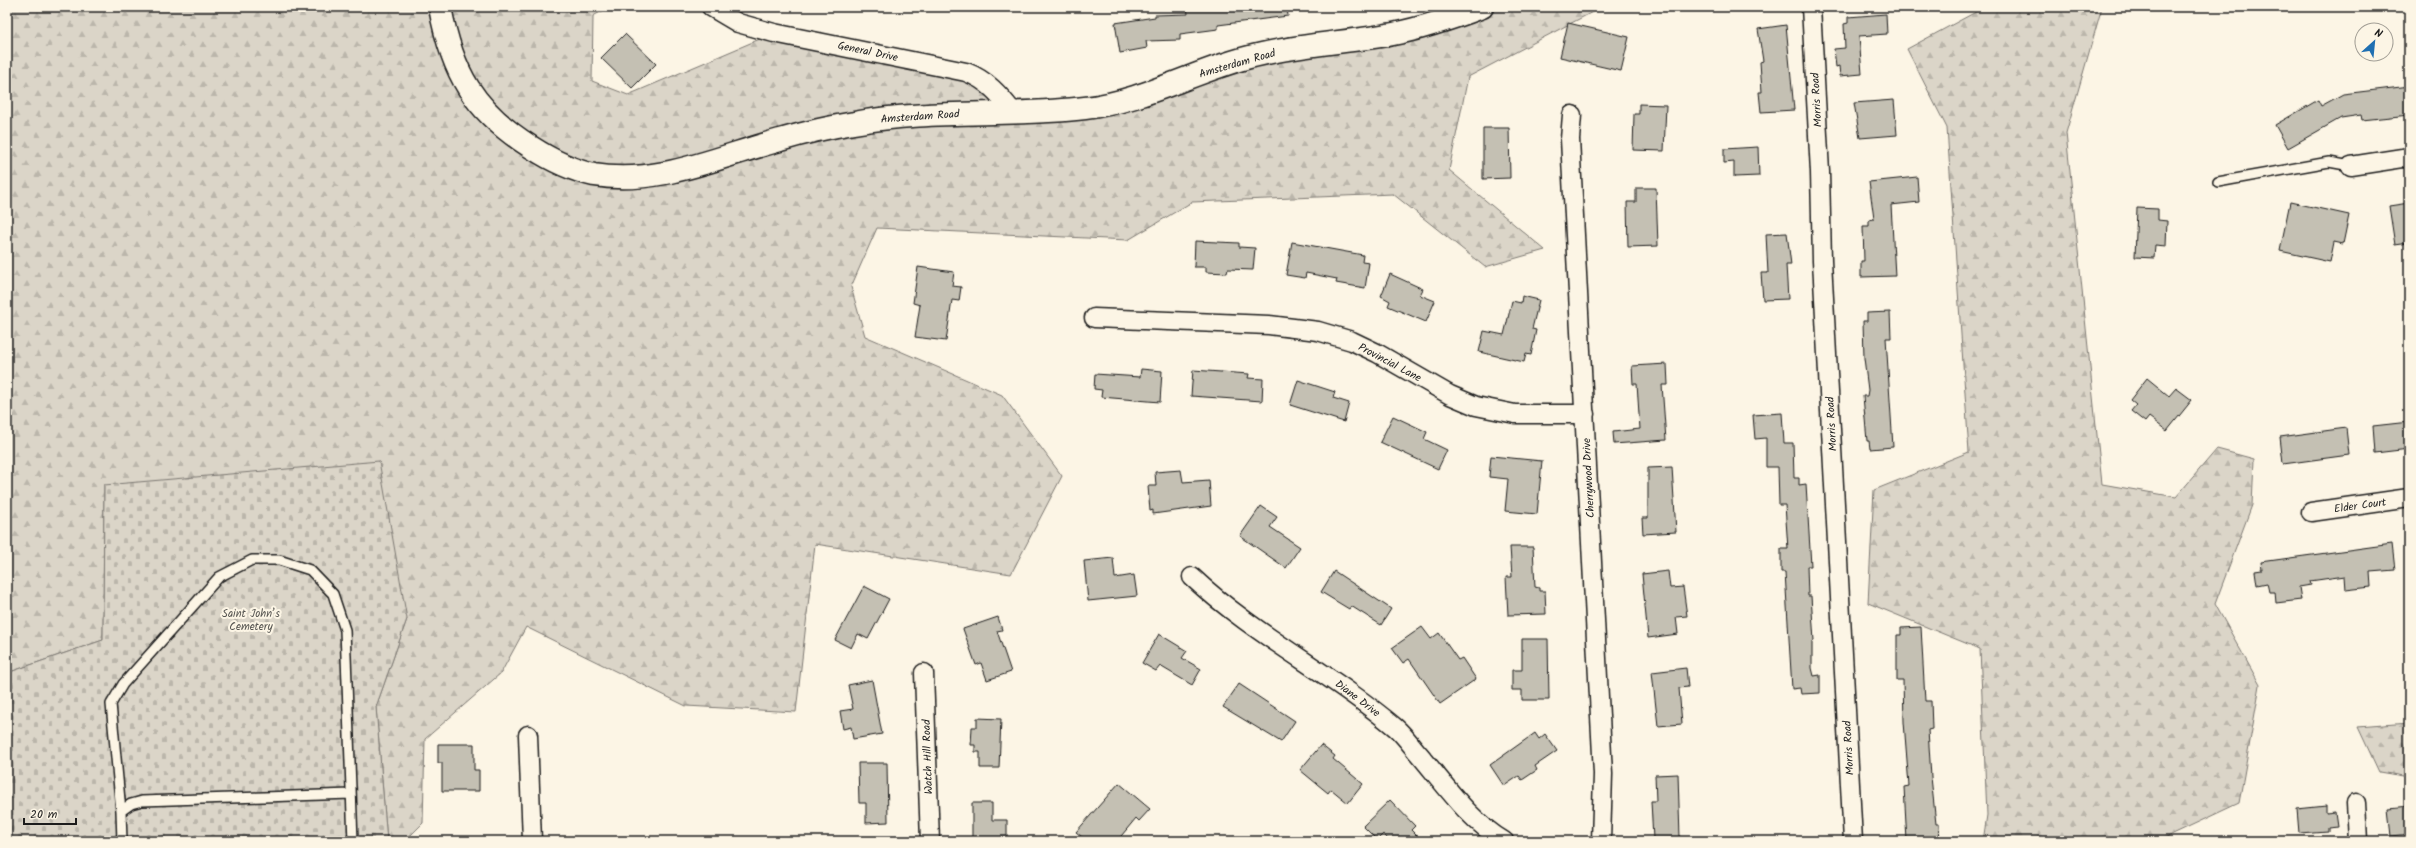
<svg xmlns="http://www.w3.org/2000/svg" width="2416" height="848" font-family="Kalam,sans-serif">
<defs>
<pattern id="forest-firs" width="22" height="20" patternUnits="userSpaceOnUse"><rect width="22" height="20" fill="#dbd5c8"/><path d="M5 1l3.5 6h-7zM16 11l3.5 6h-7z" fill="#bbb6ab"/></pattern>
<pattern id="cemetery-stones" width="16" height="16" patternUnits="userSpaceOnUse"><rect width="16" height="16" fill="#dbd5c8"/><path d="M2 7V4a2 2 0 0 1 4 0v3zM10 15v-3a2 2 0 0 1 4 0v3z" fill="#bbb6ab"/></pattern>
</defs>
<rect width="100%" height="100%" fill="#fcf5e5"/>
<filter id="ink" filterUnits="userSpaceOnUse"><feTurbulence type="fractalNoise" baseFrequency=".025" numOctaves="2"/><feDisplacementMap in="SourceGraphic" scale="8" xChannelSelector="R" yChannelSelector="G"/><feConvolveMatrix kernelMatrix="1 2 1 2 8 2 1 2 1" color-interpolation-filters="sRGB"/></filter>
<g filter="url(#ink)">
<path fill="url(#forest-firs)" stroke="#7c7872" d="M7 7H610L593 16 592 81 628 95 774 33 966 72 1014 112 1058 110 1482 7H1602L1468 77 1449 170 1545 250 1485 267 1393 194 1192 202 1128 240 877 228 851 287 865 336 1002 395 1062 476 1011 574 815 544 796 712 686 706 526 627 501 673 425 739 423 823 405 841H387L376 707 407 619 104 485 103 640 7 673Z
M1985 7H2102L2066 133 2102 484 2176 497 2217 449 2254 459 2252 505 2215 604 2260 685 2239 803 2158 841H1983L1987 815 1980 649 1868 603 1874 490 1969 452 1947 128 1907 49Z
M2409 723V777L2379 772 2358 727Z"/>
<path fill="url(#cemetery-stones)" stroke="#7c7872" d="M379 461 407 619 376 707 387 841H7V673L103 640 104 485Z"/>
<path fill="#c4c0b3" stroke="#1c1c1c" d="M1187 7H1287L1288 16 1218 25V29L1180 34V40L1146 41 1147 48 1120 53 1115 23 1155 17V15L1188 14Z
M1886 14 1887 34 1859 36 1862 74 1840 76 1839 66 1836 67 1834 49 1845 48 1844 24 1848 23V17Z
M1568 23 1629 37 1621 71 1560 57Z
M1786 25 1794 110 1761 112 1759 92H1762L1760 62 1763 61 1758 29Z
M625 34 656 64 632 88 601 58Z
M2409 86V115L2362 120 2361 115 2341 118 2288 148 2275 125 2318 100 2321 106 2343 94Z
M1894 100 1897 135 1860 138 1854 103Z
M1639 104 1666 105 1664 151 1633 150 1634 114H1639Z
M1483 128H1509L1510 178 1483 179Z
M1758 147 1759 176 1734 177V162L1724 163V149Z
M1917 177 1919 202 1891 205 1895 276 1861 277V261H1864L1863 226H1869V220L1874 219 1869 182Z
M1636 188H1656L1658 246 1628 247 1627 202H1636Z
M2290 202 2349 215 2343 244 2334 242 2330 262 2280 251Z
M2409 203V243L2395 245 2389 206Z
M2137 208 2158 209V220L2167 221 2166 246 2155 245 2154 258 2135 257Z
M1787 233 1791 265H1786L1788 299 1763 300 1761 273H1768L1766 234Z
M1195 241 1239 243V247L1255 248 1253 270 1228 269 1227 273 1206 272V267H1194Z
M1292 242 1363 255 1362 262 1369 263 1365 288 1336 283 1337 279 1306 273 1305 278 1286 275Z
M918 267 954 272 952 286 961 287 959 301 952 300 946 341 915 337 920 305 913 303Z
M1390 274 1423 289 1420 295 1435 301 1426 322 1388 306 1390 301 1381 296Z
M1522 296 1539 300 1532 329 1536 330 1531 355 1526 354 1524 362 1479 352 1484 331 1504 335 1512 301 1521 303Z
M1890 312 1891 338H1886L1893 447 1870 449 1869 441H1867L1863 396H1867L1868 390 1864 358 1863 321H1867V313Z
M1667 364 1668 385H1662L1666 440 1614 444 1613 432 1640 429 1637 384H1633L1632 366Z
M1141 369 1162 371 1160 402 1101 397 1102 390 1094 389 1095 374 1140 377Z
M1193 370 1249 374 1248 378 1263 379 1262 401 1191 396Z
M2147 378 2169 396 2176 388 2192 400 2167 431 2149 417 2145 422 2131 411 2136 405 2130 400Z
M1298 380 1335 392 1333 398 1349 403 1344 422 1290 405Z
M1782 413 1784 443H1793L1794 478H1799V485L1806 484 1811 566H1807L1808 596H1811L1814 641 1812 642V668L1814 676 1820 675V693L1801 694 1800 688 1792 689 1785 572H1781V549H1788L1785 505H1779L1778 467H1766V438L1755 439 1753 415Z
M1393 416 1427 432 1424 439 1447 450 1438 469 1380 442Z
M2409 422V449L2375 453 2373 426Z
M2346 428 2349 455 2283 464 2280 437Z
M1491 456 1542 461 1537 514 1505 511 1508 479 1489 477Z
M1672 467 1676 532 1643 534 1642 518H1648V468Z
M1181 470 1183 482 1209 480 1211 506 1153 514V510L1150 511 1148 486H1156L1155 472Z
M1261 506 1277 517 1270 527 1300 547 1286 568 1240 536Z
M2392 544 2395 570 2370 572 2371 587 2346 590 2345 576 2310 581 2311 585 2299 587 2301 600 2276 603 2275 592H2269L2267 583 2257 585 2255 571 2262 570 2261 562Z
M1510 547H1533L1535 587 1539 588V591H1545L1546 614 1508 615 1506 577H1512Z
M1113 558 1115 578 1134 575 1137 596 1088 601 1084 561Z
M1334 571 1391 609 1381 625 1351 606 1349 609 1321 592Z
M1668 571 1670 588 1683 587 1687 616 1676 617 1678 634 1648 638 1642 574Z
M864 586 889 599 868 639 858 634 851 648 835 640Z
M998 617 1002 630 997 631 1011 672 987 680 981 663 976 665 963 629Z
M1422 627 1431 639 1439 633 1458 660 1462 658 1476 679 1440 704 1409 659 1403 663 1392 648Z
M1921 627 1925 701H1931L1932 729 1928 730 1931 777 1936 824H1939L1940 841H1907L1904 787 1909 786 1904 722 1903 680H1897V635H1901V628Z
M1159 634 1187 651 1182 658 1201 669 1192 685 1160 666 1156 671 1142 663Z
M1522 639H1548L1549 700H1522V690H1512V670H1522Z
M1686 668 1688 687 1679 688 1682 724 1658 726 1652 672Z
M872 680 882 734 853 739 851 727 843 729 840 711 853 709 848 685Z
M1239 684 1295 721 1281 742 1223 707Z
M977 718 1001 719 999 768H980V752H975V745H971L972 727H977Z
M1535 733 1539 739 1545 734 1557 751 1535 766 1537 770 1522 780 1519 776 1504 786 1490 765Z
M438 744H474V770H479V791H442V763H438Z
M1321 745 1335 756 1333 759 1363 784 1348 803 1331 789 1328 793 1300 770Z
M858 763H887L888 822 866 823V803H859Z
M1678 774 1680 838 1653 839 1651 801H1656L1655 775Z
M1119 783 1150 809 1139 821 1136 818 1117 841H1087L1076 832Z
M1390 800 1415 826 1411 830 1422 841H1390L1383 834 1377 840 1363 826Z
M972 803H992V820H1007V840L972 841Z
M2326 806V813L2335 812 2337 826 2327 827V831L2299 833 2297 809Z
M2409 807V834L2391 836 2388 809Z"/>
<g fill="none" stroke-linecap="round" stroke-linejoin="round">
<g stroke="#1c1c1c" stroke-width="12">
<path id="lane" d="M2218 182 2329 162 2351 166
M121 811 111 704 123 684 219 577 252 560H279L310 570 333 594 345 630 353 841
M122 841 121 811 131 804 142 801 351 794"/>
</g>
<g stroke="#1c1c1c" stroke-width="21">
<path id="street" d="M711 7 738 23 774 33 966 72C987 80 1000 95 1013 112
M1811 7 1820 172 1822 261 1853 841
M1572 115 1570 139 1603 774 1601 841
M2351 166 2409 157
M1094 318 1269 325 1318 331 1352 341 1377 353 1450 395 1476 406 1515 414H1585
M2311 512 2409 498
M1192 577C1254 635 1331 673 1396 728 1404 735 1411 745 1418 753 1444 783 1469 821 1504 841
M924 673 930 841
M528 735 532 841
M2356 803 2358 841"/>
</g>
<g stroke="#1c1c1c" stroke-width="25">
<path id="secondary" d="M440 7C452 73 474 111 531 147 551 160 571 170 594 175 658 186 720 156 780 140 804 133 829 127 854 123 930 109 1008 117 1085 108 1146 101 1201 67 1262 54 1305 44 1350 42 1393 34 1424 28 1453 18 1482 7"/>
</g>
<use href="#lane" stroke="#fcf5e5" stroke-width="9"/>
<use href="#street" stroke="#fcf5e5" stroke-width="18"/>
<use href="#secondary" stroke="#fcf5e5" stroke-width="22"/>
</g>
</g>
<g text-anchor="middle" stroke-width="4" stroke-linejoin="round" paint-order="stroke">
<g font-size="11" fill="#1c1c1c" stroke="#fcf5e5">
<text transform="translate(868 51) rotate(12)" y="4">General Drive</text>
<text transform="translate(1237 63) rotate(-16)" y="4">Amsterdam Road</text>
<text transform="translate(1816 100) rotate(-93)" y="4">Morris Road</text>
<text transform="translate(920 116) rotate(-4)" y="4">Amsterdam Road</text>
<text transform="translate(1390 362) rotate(28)" y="4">Provincial Lane</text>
<text transform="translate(1831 424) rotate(-93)" y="4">Morris Road</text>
<text transform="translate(1588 478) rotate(-93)" y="4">Cherrywood Drive</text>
<text transform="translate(2360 505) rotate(-8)" y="4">Elder Court</text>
<text transform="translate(1358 698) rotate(37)" y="4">Diane Drive</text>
<text transform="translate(1848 748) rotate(-93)" y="4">Morris Road</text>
<text transform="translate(927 757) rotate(-92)" y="4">Watch Hill Road</text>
</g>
<g font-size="11" fill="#555450" stroke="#fcf5e5">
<text x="251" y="617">Saint John’s<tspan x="251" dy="13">Cemetery</tspan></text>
</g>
</g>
<rect width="2416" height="848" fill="none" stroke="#fcf5e5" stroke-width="24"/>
<rect x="12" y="12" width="2392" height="824" fill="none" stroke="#1c1c1c" stroke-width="1.5" filter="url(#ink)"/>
<g transform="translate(2374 42) rotate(27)"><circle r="19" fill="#fcf5e5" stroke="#a29e95"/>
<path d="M0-3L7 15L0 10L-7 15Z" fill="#1f6fb2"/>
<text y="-6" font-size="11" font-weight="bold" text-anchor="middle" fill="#1c1c1c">N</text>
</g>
<path d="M24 818v6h52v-6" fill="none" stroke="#1c1c1c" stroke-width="2"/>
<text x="30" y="818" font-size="12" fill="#1c1c1c" stroke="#fcf5e5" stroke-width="3" paint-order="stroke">20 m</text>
</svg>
